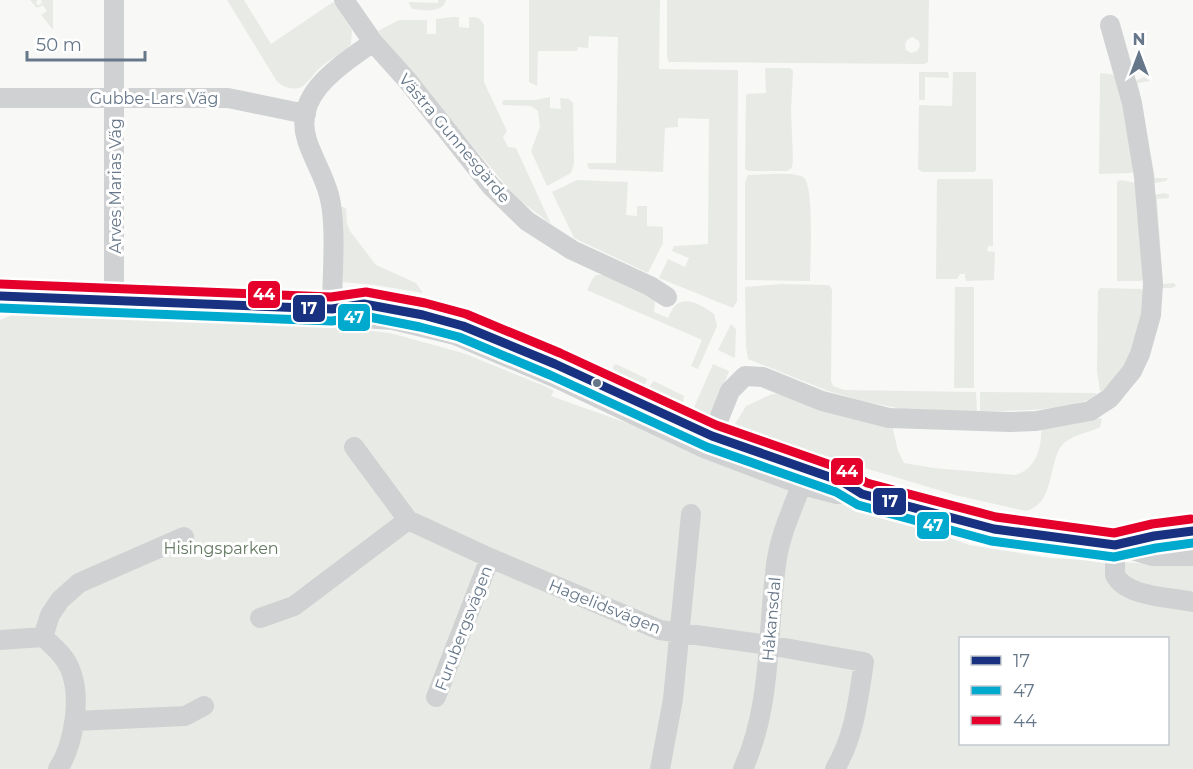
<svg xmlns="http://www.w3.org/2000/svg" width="1193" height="769" font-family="Montserrat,sans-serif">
<rect width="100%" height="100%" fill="#f8f8f7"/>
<path fill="#e8ebe5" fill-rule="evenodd" d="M30 0H38L36 2 38 6 42 3 41 0H53V30L41 15 47 11 43 5 37 8Z
M227 0H244L271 44 333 2 352 30 351 44C343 55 330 58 321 67 314 72 309 83 301 87 294 91 281 87 276 80Z
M438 0H446C442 14 424 10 412 9L408 2 438 3Z
M529 0H660L659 69 738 70 737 301 733 308 659 278 668 259 685 267 689 258 672 251 674 246 708 244 709 119 678 118V127L665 128 663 172 589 169 587 163H616L618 37 589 36 588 48 578 47 577 51H538L537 86 529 82Z
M667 0H929L928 62 924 64 669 62 667 57ZM912 37 919 41 920 46 917 51 911 53 906 50 905 44 907 40Z
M452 17H459V27L469 28V17C477 17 480 17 484 25V82L507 131 503 137 508 147 516 148 551 224 522 202 507 187 385 41 378 31 399 20H427V34H436V19Z
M765 68H790L793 71 791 110 793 160 792 168 787 171H749L745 169 746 96 747 94 766 93Z
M919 72H948L949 78 925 77V100H919Z
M953 72H976V170L974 172H922L918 169 919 105 952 106Z
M1100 73 1110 74 1118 77 1134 171 1131 173 1099 174Z
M1144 77 1150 81 1138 83 1155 178H1168L1166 181 1154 183 1135 81Z
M550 97V108L561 109 560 98 569 99 573 103 574 164 571 173 547 186 531 151 540 127 538 111 531 106 503 105 502 102 504 100H535Z
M748 175C760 175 793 171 803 177 815 184 810 264 810 281L745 280V182Z
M939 179H992L993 181V246H988L987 251 995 252 994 280 967 281 965 278V274H960L957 279H936L937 180Z
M577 180 628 182 626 215 637 216V206H647V226L663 227V243L648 273 574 238 552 192Z
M1120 180 1137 183 1144 277 1141 281H1117V182Z
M1165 193 1169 195V198L1157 199 1163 284 1174 283 1176 286 1172 288H1161L1154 195Z
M339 206 346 208 347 223 350 231 376 265 416 283 423 293 375 285 343 282Z
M596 275H606L652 295 655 300 654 312 668 318C670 314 672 308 676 305 686 295 705 307 714 314L717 326 698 369 691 366 702 340 587 290 593 278Z
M782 284 827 285 830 286 832 290 831 381 833 386 845 390 976 392 977 411 902 409 863 401 828 391 748 359 746 347 745 287Z
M955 287H974V388H954Z
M1100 288 1141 289 1144 291 1143 309 1129 361 1104 392 1100 391 1097 371 1098 291Z
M371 290 400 293 428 300 575 355 586 362 587 368C534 343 478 320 420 308 405 305 389 305 374 301Z
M12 315 102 317 302 324 390 333 463 353 547 387 554 391 551 396 880 513 917 523 911 524 969 545 1050 558 1193 566V769H0V320ZM960 638H1168V744H960Z
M731 324 736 329 735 358 718 350Z
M616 364 647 379 645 385 614 372 613 366Z
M713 364 729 371 716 406 708 415 692 412Z
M654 381 684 396 683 405 678 413 648 395V388Z
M980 392 1097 393C1084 412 1003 411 980 411Z
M772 394H778C816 408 852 420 892 425L898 451 904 463 934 468 1015 475C1036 469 1042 448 1041 428L1095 417 1102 419 1100 427C1087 434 1068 435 1060 448 1048 469 1054 503 1026 511L955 495 741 431 735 424 746 406Z"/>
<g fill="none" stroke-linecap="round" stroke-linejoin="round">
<path stroke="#d0d1d2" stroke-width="20" d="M114 0V299
M344 0 373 42 407 80 491 186 527 221 572 250 650 286 667 297
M0 98H228L306 114
M0 296 332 309 345 307
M332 309 363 318 393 320 455 335 554 377 706 449 802 485 837 494H862L994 529 1115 545 1152 556H1193
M332 309C332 277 337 224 329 195 324 176 313 159 307 140 292 93 342 65 373 42
M684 424 760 454 841 481 862 494
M712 436 730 391 745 376 763 377 822 401 889 418 1010 422 1036 421 1090 411 1110 398 1132 371 1140 354 1151 315 1153 284 1144 177 1132 103 1110 25
M354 447 408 520 490 558 660 630 768 645 864 662C858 700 855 735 835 769
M1118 544 1154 536 1193 531
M1115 545V575C1126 597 1170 597 1193 602
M260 618 294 606 408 520
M43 637 50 615 60 600 79 583 184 537
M0 640 43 637C53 646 65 656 70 669 82 697 74 744 58 769
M436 697 490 558
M75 721 185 716 204 706
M660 769 673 699 691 514
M743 769C772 706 767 633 776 565 780 532 795 504 806 473"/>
<g stroke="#fff" stroke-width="14">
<path id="bus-1" d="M0 296 332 309 364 304 423 315 463 326 555 364 712 436 841 481 862 494 994 529 1115 545 1154 536 1193 531"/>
</g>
<g stroke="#fff" stroke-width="14">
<path id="bus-2" d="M0 308 332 321 364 316 420 327 459 337 550 375 707 447 836 492 858 505 991 541 1114 557 1156 548 1193 543"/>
</g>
<g stroke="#fff" stroke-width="14">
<path id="bus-3" d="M0 284 331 297 366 292 425 303 466 314 560 353 716 425 845 470 867 483 996 517 1114 533 1152 524 1191 519"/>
</g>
<use href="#bus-1" stroke="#183181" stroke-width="9"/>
<use href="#bus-2" stroke="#00a9ce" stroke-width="9"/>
<use href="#bus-3" stroke="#e4002b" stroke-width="9"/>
</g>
<circle fill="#667789" stroke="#fff" stroke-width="2" cx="597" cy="383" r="5"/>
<g text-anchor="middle" stroke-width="6" stroke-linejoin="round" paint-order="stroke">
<g font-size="16" fill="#667789" stroke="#fff">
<text x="154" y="104">Gubbe-Lars Väg</text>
<text transform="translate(455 138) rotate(50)" y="6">Västra Gunnesgärde</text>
<text transform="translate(115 186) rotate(-90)" y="6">Arves Marias Väg</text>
<text transform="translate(605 606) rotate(22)" y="6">Hagelidsvägen</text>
<text transform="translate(771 619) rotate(-85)" y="6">Håkansdal</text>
<text transform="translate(463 628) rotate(-69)" y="6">Furubergsvägen</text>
</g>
<g font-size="16" fill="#657a62" stroke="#fff">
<text x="221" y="554">Hisingsparken</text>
</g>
</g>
<g stroke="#fff" stroke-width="2">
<rect x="247" y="280" width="34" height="29" rx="6" fill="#e4002b"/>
<rect x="292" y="294" width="34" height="29" rx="6" fill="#183181"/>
<rect x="337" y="303" width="34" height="29" rx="6" fill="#00a9ce"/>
<rect x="830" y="457" width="34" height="29" rx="6" fill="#e4002b"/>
<rect x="872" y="487" width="35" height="29" rx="6" fill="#183181"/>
<rect x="916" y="511" width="34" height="29" rx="6" fill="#00a9ce"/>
</g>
<g font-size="16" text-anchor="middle" font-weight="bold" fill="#fff">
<text x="264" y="300">44</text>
<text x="309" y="314">17</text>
<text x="354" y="323">47</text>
<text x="847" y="477">44</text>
<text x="890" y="507">17</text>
<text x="933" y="531">47</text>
</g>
<rect x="959" y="637" width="210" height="108" fill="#ffffff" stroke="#c2c9d0" stroke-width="1.5"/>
<rect x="971" y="656" width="30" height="9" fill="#183181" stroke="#c2c9d0" stroke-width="1.5"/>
<text x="1013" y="667" font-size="18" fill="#667789">17</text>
<rect x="971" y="686" width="30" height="9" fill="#00a9ce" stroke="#c2c9d0" stroke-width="1.5"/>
<text x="1013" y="697" font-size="18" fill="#667789">47</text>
<rect x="971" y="716" width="30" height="9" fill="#e4002b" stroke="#c2c9d0" stroke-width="1.5"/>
<text x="1013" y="727" font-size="18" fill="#667789">44</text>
<g transform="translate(1139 54)" stroke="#ffffff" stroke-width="4.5" paint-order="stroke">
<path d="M0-4.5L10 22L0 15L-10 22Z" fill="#667789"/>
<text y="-9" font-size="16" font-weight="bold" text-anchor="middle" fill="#667789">N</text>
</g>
<path d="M27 51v9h118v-9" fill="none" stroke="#667789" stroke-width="3"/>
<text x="36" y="51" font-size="18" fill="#667789" stroke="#ffffff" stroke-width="4.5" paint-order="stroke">50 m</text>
</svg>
